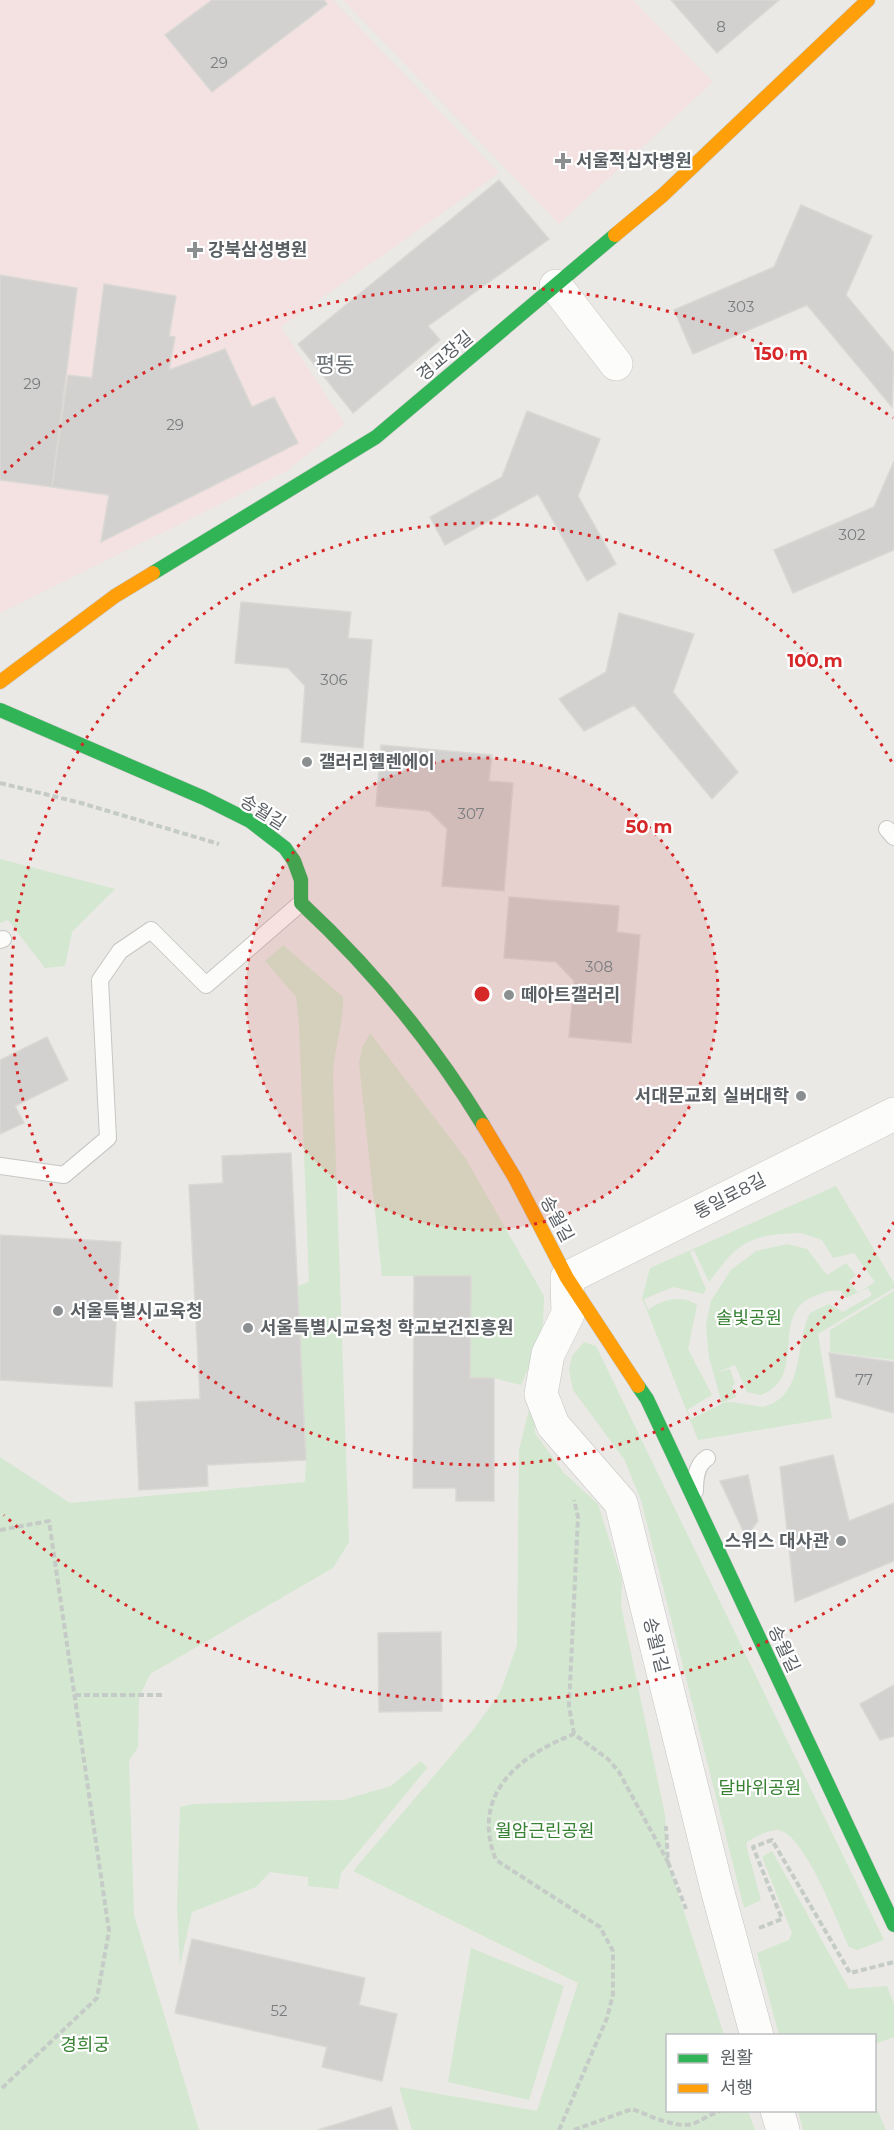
<svg xmlns="http://www.w3.org/2000/svg" width="894" height="2130" font-family="Montserrat,'Noto Sans KR',sans-serif">
<rect width="100%" height="100%" fill="#eae9e5"/>
<path fill="#f3e2e1" d="M0 0H333L499 173 281 327 345 424 287 471 0 613Z
M343 0H633L713 82 559 224Z"/>
<path fill="#d4e7d0" fill-rule="evenodd" d="M0 859 115 889 72 932 65 966 45 968 8 920 0 923Z
M283 945 343 997C344 1025 333 1050 333 1078L349 1542 333 1568 150 1674 139 1698 138 1747 129 1761 134 1915 199 2130H0V1457L70 1503 305 1482 306 1460 298 1286 309 1282 299 1024 296 997 265 961Z
M370 1033 466 1159 544 1296 543 1324 536 1350 521 1385 494 1378H470L471 1276H382L359 1063 362 1048Z
M836 1186 894 1283V1288L818 1334 832 1418 698 1440 642 1298 650 1268ZM801 1233 822 1240 833 1258 854 1253 875 1282 858 1293 849 1281 856 1275 846 1263 827 1275 807 1249 787 1244 756 1251 731 1270 711 1301 706 1325 709 1357 722 1404 691 1419 687 1410 712 1395 688 1349 697 1305C682 1294 662 1300 648 1310L644 1299 673 1287 703 1294 706 1289 690 1252 694 1250 709 1282C738 1242 750 1234 801 1233ZM868 1288 872 1295 843 1312 829 1304 810 1313C794 1344 806 1396 763 1407L731 1402 722 1403 736 1397 732 1386 735 1384 730 1369 715 1373 735 1365 747 1392 761 1395C809 1377 768 1315 814 1296 823 1293 831 1289 841 1291L846 1298Z
M894 1291V1360L830 1352V1330Z
M584 1342 596 1346 884 1940 857 1950 849 1947C838 1924 804 1832 778 1830 769 1829 756 1837 748 1841L746 1845 761 1900 744 1908 641 1500 624 1459 573 1390 569 1370 572 1356Z
M535 1386V1433L564 1473 598 1504 622 1580 621 1606 665 1815 668 1862 724 2035 668 2036V2110L748 2111 755 2130H412L399 2087 537 2111 578 1983 353 1871 473 1730 500 1693 517 1645 519 1450Z
M421 1761 427 1768 341 1873 338 1889 308 1886V1877L270 1872 256 1887 192 1912 180 1965 177 1909 180 1807 193 1804 343 1800 391 1786Z
M772 1851 849 1989 887 1986 894 2004V2037L875 2044 874 2036 779 2035 757 1953 789 1940 792 1933 762 1857Z
M471 1948 564 1986 529 2100 448 2082Z
M875 2105 886 2130H803L798 2111 874 2110Z"/>
<path fill="#d2d1cf" stroke="#dad8d4" stroke-width="1.5" d="M212 0H324L327 4 212 92 165 35Z
M671 0H779L717 53Z
M499 180 549 239 428 326 440 340 353 413 298 344Z
M801 205 872 236 846 295 894 353 892 407 807 305 693 354 674 310 774 267Z
M0 275 77 288 52 487 0 480Z
M104 284 176 296 169 336 175 337 169 370 225 349 252 407 274 397 298 443 101 542 109 495 52 487 68 375 92 378Z
M527 411 600 439 578 496 616 564 587 581 538 494 445 545 430 517 502 477Z
M894 461V550L793 593 774 550 874 507Z
M241 602 351 612 348 638 372 640 363 748 301 742 305 686 288 668 235 663Z
M619 613 694 634 673 692 738 772 712 799 634 705 584 731 559 699 606 672Z
M381 745 492 755 489 781 513 783 504 891 442 886 447 829 429 811 376 806Z
M509 897 619 906 617 932 640 935 631 1043 569 1037 574 981 556 962 504 958Z
M47 1037 68 1080 15 1106 24 1123 0 1134V1060Z
M291 1153 306 1460 207 1465 208 1486 139 1490 135 1402 200 1399 189 1185 223 1183 222 1156Z
M0 1235 121 1242 112 1387 0 1380Z
M414 1276H471L470 1378H494V1501H456V1488H413Z
M829 1353 894 1362V1413L836 1397Z
M833 1455 849 1521 894 1503V1561L795 1602 780 1467Z
M748 1475 758 1521 746 1537 720 1481Z
M441 1632 442 1711 379 1712 378 1633Z
M894 1685V1736L880 1740 860 1704Z
M192 1939 365 1978 359 2005 397 2014 382 2081 322 2067 327 2047 175 2013Z
M391 2107 398 2130H318Z"/>
<g fill="none" stroke-linecap="round" stroke-linejoin="round">
<g stroke="#c6c6c6" stroke-width="18">
<path id="lane" d="M887 829 894 837
M0 940 3 939
M0 1166 64 1175 108 1138 100 980 120 951 151 930 206 985 301 903
M695 1491C695 1479 696 1465 707 1458"/>
</g>
<g stroke="#c6c6c6" stroke-width="34">
<path id="street" d="M556 286 616 364
M757 2036 717 1889 621 1503 553 1425 541 1394 548 1354 568 1314 567 1278 894 1114
M777 2110 783 2130"/>
</g>
<g stroke="#c7c7c7" stroke-width="15">
<path id="fast" d="M153 573 376 437 615 235
M0 710 204 798 250 821 285 848 294 861 301 880V903C372 969 432 1042 483 1125
M638 1386 647 1399 894 1925"/>
</g>
<g stroke="#c7c7c7" stroke-width="15">
<path id="slow" d="M615 235 663 195 868 0
M0 682 115 596 153 573
M483 1125 515 1178 567 1278 638 1386"/>
</g>
<path stroke="#c5cbc7" stroke-width="4" stroke-dasharray="6 3" stroke-linecap="butt" d="M0 783 81 803 219 844
M0 1530 49 1521 109 1931 97 1998 0 2090
M75 1695H164
M574 1734 569 1706 578 1517 574 1500
M668 1862 686 1909
M759 1928 782 1919 753 1847 772 1840 850 1973 894 1962
M559 2130 607 2018 613 1994V1951L600 1927 496 1860C470 1795 518 1756 574 1734L608 1759 619 1772 668 1862 666 1826
M574 2130 632 2109C649 2115 677 2130 695 2123 706 2118 712 2113 724 2110"/>
<use href="#lane" stroke="#fcfcfb" stroke-width="16"/>
<use href="#street" stroke="#fcfcfb" stroke-width="33"/>
<use href="#fast" stroke="#30b455" stroke-width="14"/>
<use href="#slow" stroke="#ff9f0a" stroke-width="14"/>
</g>
<circle cx="482" cy="994" r="236" fill="#d62828" fill-opacity=".12"/>
<g fill="none" stroke="#d62828" stroke-width="3" stroke-dasharray="3 6">
<circle cx="482" cy="994" r="236"/>
<path d="M894 1222A471 471 0 1 1 894 766"/>
<path d="M893 1570A707 707 0 0 1 4 1515M4 473A707 707 0 0 1 893 418"/>
</g>
<g fill="#8c8f90" stroke="#fff" stroke-width="2">
<path d="M560 152h6v6h6v6h-6v6h-6v-6h-6v-6h6z"/>
<path d="M192 241h6v6h6v6h-6v6h-6v-6h-6v-6h6z"/>
<circle cx="307" cy="762" r="6"/>
<circle cx="509" cy="995" r="6"/>
<circle cx="801" cy="1096" r="6"/>
<circle cx="58" cy="1311" r="6"/>
<circle cx="248" cy="1328" r="6"/>
<circle cx="841" cy="1541" r="6"/>
</g>
<g text-anchor="middle" stroke-width="4.5" stroke-linejoin="round" paint-order="stroke">
<g font-size="15" fill="#797d7f">
<text x="721" y="32">8</text>
<text x="219" y="68">29</text>
<text x="741" y="312">303</text>
<text x="32" y="389">29</text>
<text x="175" y="430">29</text>
<text x="852" y="540">302</text>
<text x="334" y="685">306</text>
<text x="471" y="819">307</text>
<text x="599" y="972">308</text>
<text x="864" y="1385">77</text>
<text x="279" y="2016">52</text>
</g>
<g font-size="18" font-weight="bold" fill="#5a5f63" stroke="#fff" text-anchor="start">
<text x="576" y="167">서울적십자병원</text>
<text x="208" y="256">강북삼성병원</text>
<text x="319" y="768">갤러리헬렌에이</text>
<text x="521" y="1001">떼아트갤러리</text>
<text x="789" y="1102" text-anchor="end">서대문교회 실버대학</text>
<text x="70" y="1317">서울특별시교육청</text>
<text x="260" y="1334">서울특별시교육청 학교보건진흥원</text>
<text x="829" y="1547" text-anchor="end">스위스 대사관</text>
</g>
<g font-size="18" fill="#5a5f63" stroke="#fff">
<text transform="translate(445 356) rotate(-40)" y="6">경교장길</text>
<text transform="translate(263 812) rotate(32)" y="6">송월길</text>
<text transform="translate(730 1196) rotate(-27)" y="6">통일로8길</text>
<text transform="translate(557 1219) rotate(62)" y="6">송월길</text>
<text transform="translate(656 1645) rotate(76)" y="6">송월1길</text>
<text transform="translate(784 1649) rotate(65)" y="6">송월길</text>
</g>
<g font-size="18" fill="#378133" stroke="#fff">
<text x="749" y="1324">솔빛공원</text>
<text x="760" y="1794">달바위공원</text>
<text x="545" y="1837">월암근린공원</text>
<text x="85" y="2051">경희궁</text>
</g>
<g font-size="21" fill="#6b7175" stroke="#fff">
<text x="335" y="372">평동</text>
</g>
</g>
<circle cx="482" cy="994" r="9" fill="#d62828" stroke="#fff" stroke-width="3"/>
<g font-size="18" text-anchor="middle" font-weight="bold" fill="#d62828" stroke="#fff" stroke-width="4.5" stroke-linejoin="round" paint-order="stroke">
<text x="781" y="360">150 m</text>
<text x="815" y="667">100 m</text>
<text x="649" y="833">50 m</text>
</g>
<rect x="666" y="2034" width="210" height="78" fill="#ffffff" stroke="#bdbfc1" stroke-width="1.5"/>
<rect x="678" y="2054" width="30" height="9" fill="#30b455" stroke="#bdbfc1" stroke-width="1.5"/>
<text x="720" y="2064" font-size="18" fill="#5a5f63">원활</text>
<rect x="678" y="2084" width="30" height="9" fill="#ff9f0a" stroke="#bdbfc1" stroke-width="1.5"/>
<text x="720" y="2094" font-size="18" fill="#5a5f63">서행</text>
</svg>
